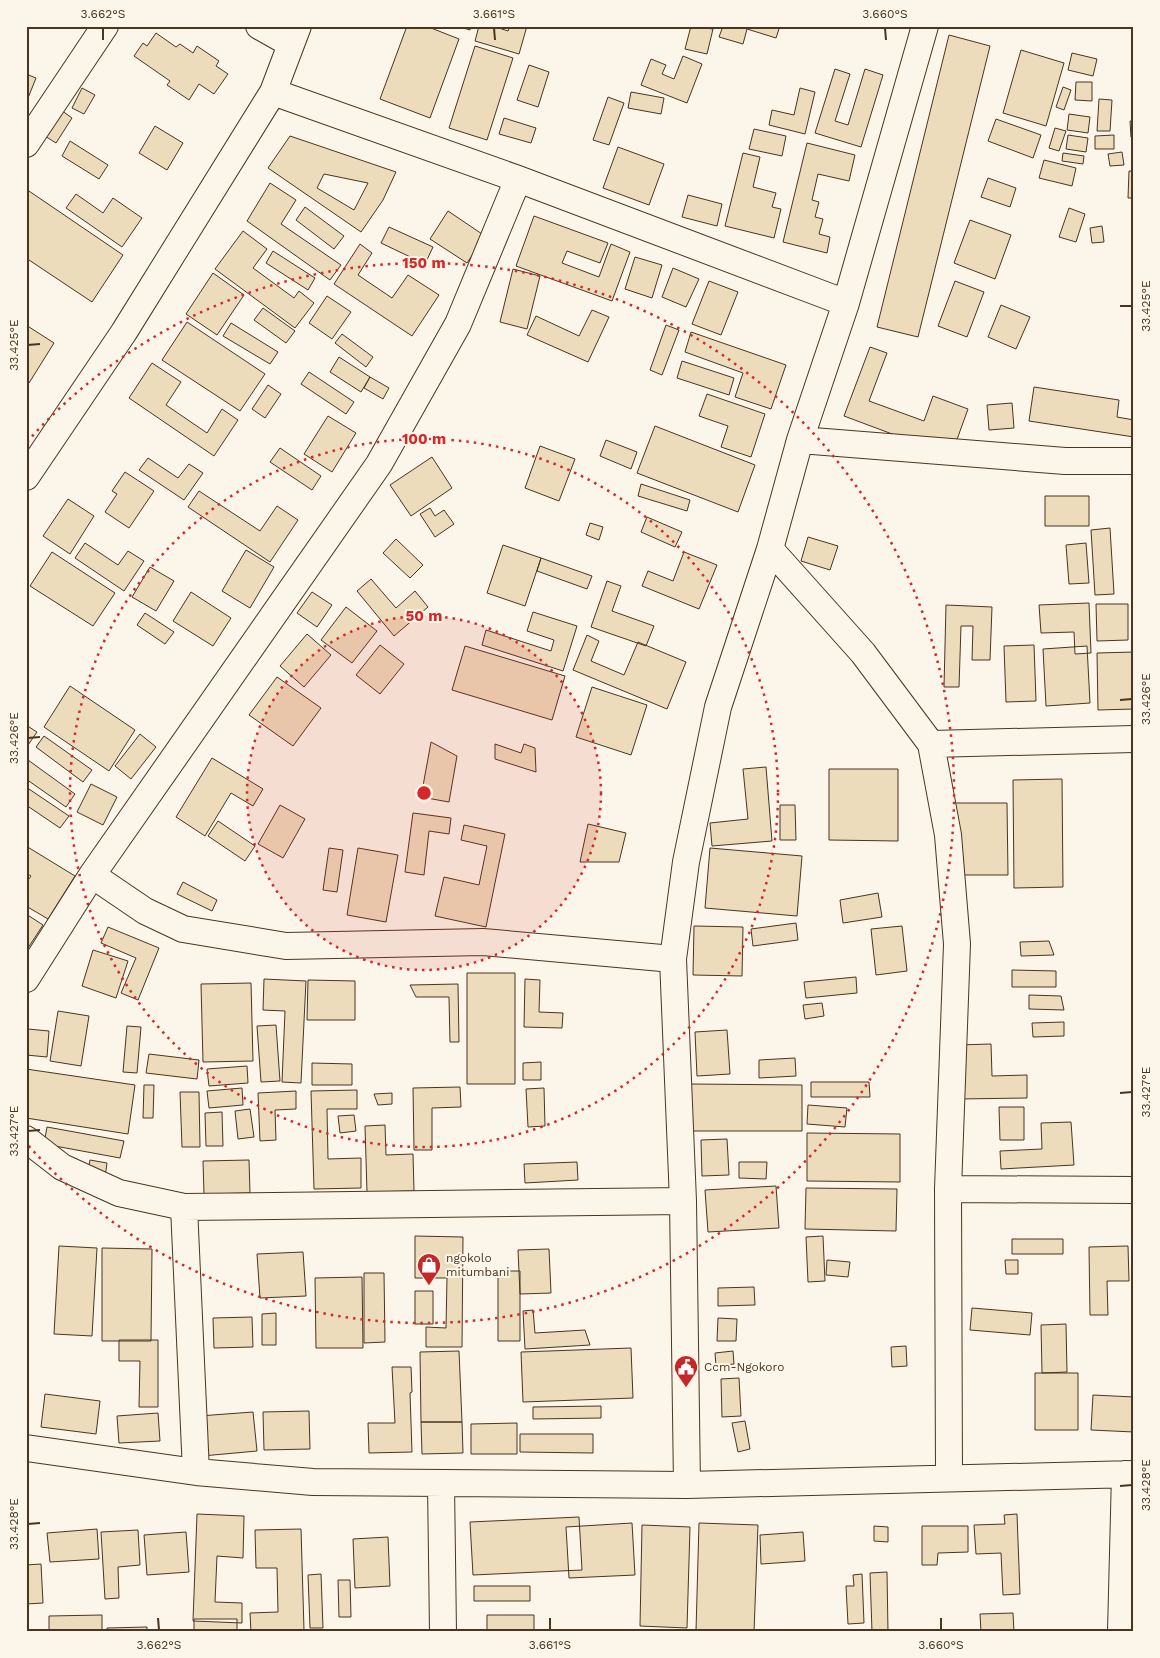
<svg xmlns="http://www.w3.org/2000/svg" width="1160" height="1658" font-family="'Work Sans',sans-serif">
<rect width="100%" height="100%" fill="#fbf6e9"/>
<path fill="#ecdcbc" stroke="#4a3520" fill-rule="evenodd" d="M407 26H426L459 39 430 118 380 99Z
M457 26H471L470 30Z
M479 26H493L508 31 510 26H527L519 54 475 41Z
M691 26 713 29 707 54 685 49Z
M723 26H780L776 38 747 29 743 44 719 37Z
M156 33 176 47 180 44 193 53 197 46 219 61 216 66 228 74 214 94 199 84 189 100 167 85 170 81 134 56 143 43 147 46Z
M949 35 990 46 918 337 877 327Z
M475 46 513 58 487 140 449 128Z
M1021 50 1064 63 1046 126 1003 113Z
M1072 53 1097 59 1093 76 1068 70Z
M683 56 702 64 687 103 641 85 651 59 666 65 662 74 674 79Z
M529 65 549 72 538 107 517 100Z
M835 69 850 74 835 121 848 125 865 69 883 75 861 147 815 133Z
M26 74 36 78 26 103Z
M1076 82H1092V101L1075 100Z
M1063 87 1071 90 1064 110 1056 107Z
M82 88 95 95 84 114 72 108Z
M800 88 815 92 805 134 769 125 772 110 794 115Z
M631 92 664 98 661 114 628 108Z
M608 97 624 103 609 145 593 140Z
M1099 99 1112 100 1110 131H1097Z
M54 105 72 118 56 143 37 131Z
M1069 114 1090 117 1088 133 1067 130Z
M504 118 536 128 531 143 499 134Z
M996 119 1041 135 1033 158 988 141Z
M1130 121H1134V137H1131Z
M155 126 183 143 167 170 139 153Z
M1055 128 1066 131 1059 151 1049 148Z
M754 129 786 136 782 156 749 149Z
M1068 135 1088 138 1086 152 1066 149Z
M1114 135V149H1095V136Z
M290 136 396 172 383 200 361 232 268 168ZM324 174 368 183 354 210 317 188Z
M70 141 108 165 99 179 62 156Z
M807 143 855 155 849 181 818 174 812 200 819 202 815 217 823 219 819 234 830 237 827 253 783 242Z
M618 147 664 164 649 205 603 188Z
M1122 152 1124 165 1110 166 1108 154Z
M743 153 760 157 753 187 776 193 772 207 781 209 774 238 725 226Z
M1063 153 1084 156 1083 164 1062 161Z
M1044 160 1076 168 1072 186 1039 178Z
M1129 171H1134V198H1128Z
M988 178 1016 188 1010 207 981 197Z
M270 183 296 200 281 224 341 265 330 280 247 221Z
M26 189 123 255 92 302 26 258Z
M76 194 103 213 113 198 142 218 122 247 66 208Z
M688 195 722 204 717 226 682 217Z
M305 207 344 236 334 249 296 220Z
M1069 208 1085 214 1076 242 1059 237Z
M448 211 485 236 467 263 430 239Z
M534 216 608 243 600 263 567 251 562 263 599 277 611 244 630 252 612 301 516 266Z
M970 220 1011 235 995 279 954 263Z
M1102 226 1104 242 1092 243 1090 228Z
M389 227 433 247 425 264 381 243Z
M243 231 267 249 253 268 294 298 299 291 314 303 295 328 215 269Z
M360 244 372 253 358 275 392 298 408 275 439 295 412 336 334 284Z
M273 251 315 278 308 290 266 263Z
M635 257 662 265 652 298 625 289Z
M673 268 699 279 686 307 662 297Z
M513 269 540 276 527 329 500 322Z
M213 273 244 295 217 335 186 314Z
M709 281 738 292 721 335 692 324Z
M955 281 984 292 967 337 938 326Z
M327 296 351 312 332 339 309 323Z
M1001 305 1030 317 1016 349 988 337Z
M263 308 295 331 286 343 254 320Z
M592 310 609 317 588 362 527 335 536 316 579 336Z
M187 322 265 374 240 411 162 360Z
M231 323 278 352 270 364 223 336Z
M26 325 54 343 29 383 26 381Z
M666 325 679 330 662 375 650 370Z
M691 332 786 365 771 409 735 397 743 373 685 352Z
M342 334 373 357 366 367 335 343Z
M870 347 887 353 869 401 924 421 933 396 968 409 951 456 844 416Z
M339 357 370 377 361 392 330 372Z
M682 361 734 378 729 395 677 378Z
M152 363 181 382 166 405 207 433 222 409 238 420 214 456 129 398Z
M309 372 354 402 346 414 301 384Z
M370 377 389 388 383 399 364 388Z
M268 385 281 394 265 418 252 409Z
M1034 387 1119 400 1117 417 1134 420V437L1029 421Z
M707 394 765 414 751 457 721 447 728 426 699 416Z
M1012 403 1014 428 989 430 987 405Z
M328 416 356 433 332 472 304 454Z
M655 426 755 465 738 512 637 473Z
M606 440 637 452 631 469 600 456Z
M540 446 575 459 559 501 525 488Z
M280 448 321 476 312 490 270 462Z
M432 457 452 488 411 516 390 485Z
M148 458 178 478 189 464 203 473 184 500 139 470Z
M125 472 154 491 129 528 105 512 117 494 112 491Z
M641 484 690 500 687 511 638 496Z
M199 491 260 531 277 506 298 520 270 562 188 507Z
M1045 496H1089V526H1045Z
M68 499 94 516 70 554 43 536Z
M430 508 435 516 444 510 454 524 435 537 420 514Z
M647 517 682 532 675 547 641 532Z
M590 523 603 527 599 540 586 535Z
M1110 528 1114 594 1095 595 1091 530Z
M808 537 838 546 830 570 801 561Z
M396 539 423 565 410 578 383 553Z
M85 543 118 565 128 551 144 561 124 591 75 558Z
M1086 543 1089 583 1069 584 1066 545Z
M503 545 541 558 525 606 487 593Z
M246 550 274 567 250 608 222 591Z
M52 552 115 593 93 626 30 586Z
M684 552 717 565 699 609 642 586 648 571 673 581Z
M541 558 592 576 587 589 537 571Z
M150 567 174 581 156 611 132 597Z
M371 579 396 608 415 591 428 607 394 636 357 591Z
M607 581 621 586 612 611 654 626 646 646 591 627Z
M191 592 231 618 213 646 173 621Z
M312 592 332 605 317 627 297 613Z
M1089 603 1091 653 1075 654 1074 632 1041 633 1039 605Z
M1096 604H1128V640L1097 641Z
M946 605 992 607 990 660H972L973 626H961L959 687H944Z
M346 607 377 631 352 663 321 640Z
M533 612 577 626 563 671 482 645 486 630 551 651 554 640 527 631Z
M145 613 174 632 165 644 137 625Z
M307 634 331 655 304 687 280 666Z
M587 635 599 641 591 661 624 675 638 642 686 662 667 709 573 670Z
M380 645 404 664 380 694 356 675Z
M1034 645 1036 701 1006 702 1004 646Z
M465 646 565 676 552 720 452 690Z
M1087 646 1090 703 1046 706 1043 649Z
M1134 652V709L1098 710 1097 653Z
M277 677 321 708 293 746 249 715Z
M70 686 135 730 109 771 44 727Z
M592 687 647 705 631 755 576 737Z
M26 725 37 732 26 748Z
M140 734 156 747 131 779 115 766Z
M44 736 92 770 83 782 36 747Z
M431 742 457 756 449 802 421 797Z
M495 744 521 753 524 744 535 748 536 772 495 759Z
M212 758 263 789 253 806 231 793 205 836 176 817Z
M28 760 75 794 66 807 26 779Z
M766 767 772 841 712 846 710 823 748 819 743 769Z
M829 769H898V841L829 840Z
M1062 779 1063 887 1014 888 1013 780Z
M91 784 117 797 103 825 77 812Z
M26 787 69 816 60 828 26 805Z
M952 803H1007L1008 875H953Z
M280 805 305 819 283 858 258 844Z
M780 805H795L796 840H780Z
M413 813 451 818 449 834 429 831 424 875 405 872Z
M218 821 255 846 245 861 208 836Z
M588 824 626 833 619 862H580Z
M464 825 505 834 486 927 435 916 444 877 479 885 487 846 461 840Z
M26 846 75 876 48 919 26 906V883L31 876 26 873Z
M329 848 343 850 337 892 323 890Z
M358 848 398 855 386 922 347 915Z
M710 848 802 856 797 916 705 908Z
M183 882 217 900 212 911 177 894Z
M878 893 882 917 843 923 840 900Z
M26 914 43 925 26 951Z
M796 923 798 940 753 946 751 929Z
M694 926 743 927 742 976 693 975Z
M902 926 907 971 876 975 871 929Z
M108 927 159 948 138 1000 121 993 136 958 101 943Z
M1049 941 1054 955 1021 956 1020 942Z
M93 950 128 961 116 998 82 986Z
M1012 970 1056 971V987H1012Z
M467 973H515V1084H467Z
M856 977 857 993 806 998 804 982Z
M264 979 306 981 301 1083 282 1082 285 1011 263 1010Z
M525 979 540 980 539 1012 563 1013 562 1028 524 1027Z
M308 980 355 981V1020H307Z
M251 983 253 1061 203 1062 201 984Z
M458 984 459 1042H450L449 997H416L410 985Z
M1029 995 1061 996 1064 1010 1029 1009Z
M822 1003 824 1016 805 1019 803 1005Z
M58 1011 89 1016 81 1066 50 1061Z
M1064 1022V1036L1033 1037 1032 1023Z
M276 1025 280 1081 261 1082 257 1026Z
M127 1026 141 1027 137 1073 123 1072Z
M28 1029 49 1031 47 1057 26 1055Z
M727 1030 730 1074 697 1076 695 1032Z
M991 1044 992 1076 1027 1075V1098L958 1099 957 1045Z
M149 1054 199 1060 197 1079 146 1073Z
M795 1058 796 1076 759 1078V1060Z
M541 1062V1080H523V1063Z
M312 1063 352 1064V1085H312Z
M247 1066 248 1083 209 1086 207 1069Z
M26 1069 135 1085 128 1134 26 1118Z
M811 1082H869L870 1097H811Z
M691 1084 802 1085V1131H691Z
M144 1085H154L153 1118H143Z
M460 1087 461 1107 432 1108V1150H414L413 1088Z
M242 1088 243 1105 209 1108 207 1091Z
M544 1088 545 1126 528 1127 526 1089Z
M357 1090V1109H327L328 1159 361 1158V1188L314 1189 311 1091Z
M296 1091V1109L275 1110 276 1140 260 1141 258 1093Z
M180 1092H199L200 1147H182Z
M392 1093V1104L378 1105 374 1094Z
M808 1105 847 1108 845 1127 807 1124Z
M999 1107H1024V1140H1000Z
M250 1109 254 1137 238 1139 235 1111Z
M222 1112 223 1146H206L205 1113Z
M354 1115 356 1131 340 1133 338 1116Z
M1071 1122 1074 1165 1001 1169 1000 1151 1042 1149 1041 1123Z
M385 1125 386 1155 413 1154 414 1191 367 1192 365 1126Z
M47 1127 124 1141 120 1158 44 1144Z
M807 1133 900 1134V1182L807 1181Z
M727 1139 729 1175 702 1176 701 1140Z
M90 1160 107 1163 104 1185 86 1182Z
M249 1160 250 1193 204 1194 203 1161Z
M577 1162 578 1180 525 1183 524 1164Z
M739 1162H767L766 1179 739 1178Z
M776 1186 779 1228 708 1232 705 1190Z
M806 1188 897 1189 896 1231 805 1229Z
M415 1236 463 1237 462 1347H426V1327L446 1328 447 1278H415Z
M823 1236 825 1281 808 1282 806 1237Z
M1012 1239H1063V1254H1012Z
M59 1246 97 1248 92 1336 54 1334Z
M1128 1246 1129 1281H1107L1108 1315H1090L1089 1247Z
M102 1248 152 1249 151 1341H102Z
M549 1249 551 1293 520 1294 518 1250Z
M303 1252 306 1296 260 1298 257 1254Z
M827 1260 850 1262 848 1277 826 1275Z
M1005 1260H1018V1274H1006Z
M498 1271H520V1341H498Z
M364 1273H384L385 1342 364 1343Z
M362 1277 363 1348H316L315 1278Z
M754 1287 755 1305 718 1306V1288Z
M415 1291H433V1324H415Z
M972 1308 1032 1313 1030 1335 970 1330Z
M533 1310 535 1333 585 1330 590 1345 525 1349 523 1311Z
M276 1313V1345H262V1314Z
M252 1317 253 1347 214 1348 213 1318Z
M718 1318 737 1319 736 1341H717Z
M1066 1324 1067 1372 1042 1373 1041 1325Z
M119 1340H158V1407H139L140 1361H119Z
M906 1346 907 1366 892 1367 891 1347Z
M631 1348 633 1398 523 1402 521 1352Z
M459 1351 462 1422H421L420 1352Z
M733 1351 734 1364 716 1366 715 1353Z
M392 1367H411L412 1392 410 1393 412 1452 369 1453 368 1423H395Z
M1035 1373H1078V1430H1035Z
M739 1378 741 1416 722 1417 721 1379Z
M45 1394 100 1401 96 1434 41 1427Z
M1093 1395 1134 1397V1432L1091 1430Z
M601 1406V1418L533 1419V1407Z
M309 1411 310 1449 264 1450 263 1412Z
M253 1412 257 1451 202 1456 199 1416Z
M158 1413 160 1441 119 1443 117 1416Z
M745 1421 750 1449 738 1452 732 1423Z
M421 1422H462L463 1453 422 1454Z
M517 1423V1454H471V1424Z
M520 1434H593V1453L520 1452Z
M197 1514 244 1516 243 1558 217 1556 215 1602 242 1603V1623L193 1621Z
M1017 1514 1020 1594 1003 1595 1001 1553 976 1554 974 1525 1005 1524 1004 1515Z
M579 1517 582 1570 473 1575 470 1522Z
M632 1523 635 1575 569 1578 566 1527Z
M699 1523 758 1525 754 1632 696 1631Z
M642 1525 690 1527 687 1628 640 1626Z
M874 1526 888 1527V1542L874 1541Z
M922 1526H968V1552L938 1553 937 1565H922Z
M97 1529 99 1559 50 1562 47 1533Z
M301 1529 304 1630 251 1632 250 1613 278 1612 277 1568H256L255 1530Z
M138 1530 140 1565 118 1567 119 1598 105 1599 101 1532Z
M186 1532 189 1572 147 1575 144 1535Z
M803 1532 805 1561 761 1564 760 1535Z
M388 1537 390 1586 355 1588 353 1539Z
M41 1564 43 1603 26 1604V1565Z
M887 1572 888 1632H872L870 1573Z
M321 1574 323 1628H310L308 1575Z
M862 1574 864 1623 848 1624 846 1586H854L853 1575Z
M338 1580H350L351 1617H339Z
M474 1586H530V1601H474Z
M1013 1613 1014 1632H981L980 1614Z
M102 1615V1632H49V1616Z
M487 1615H534V1631L487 1632Z
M194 1619H237V1632H194Z
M147 1627V1632H107V1628Z"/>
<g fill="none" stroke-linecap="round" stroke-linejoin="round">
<g stroke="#4a3520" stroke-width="28">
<path id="minor" d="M259 26 291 44
M273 92 518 179 846 303
M26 144 105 26
M800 440 1065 461H1134
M26 477 124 332 273 92 298 26
M770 549 863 653 931 744 948 835 957 944 948 1189 949 1478
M931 744 1134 739
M92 875 145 911 183 929 286 946 483 942 673 959
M26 979 92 875 379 464 458 324 518 179
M26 1139 62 1167 119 1193 184 1207 683 1201
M948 1189 1134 1190
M184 1207 196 1472
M26 1448 196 1472 313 1482 687 1485 1134 1474
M441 1483 443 1632
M687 1485 683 1201 673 959 686 862 718 707 770 549 800 440 846 303 925 26
M1121 1632 1125 1474"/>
</g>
<use href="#minor" stroke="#fbf6e9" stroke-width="26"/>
</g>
<path fill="none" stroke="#4a3520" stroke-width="2" d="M103 28V40M494 28 495 40M885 28 886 40M1120 306H1132M28 345 40 344M1120 700 1132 699M28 738 40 737M1120 1093 1132 1092M28 1131 40 1130M1120 1486 1132 1485M28 1524 40 1523M158 1618 159 1630M550 1618V1630M941 1618V1630"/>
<circle cx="424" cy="793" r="177" fill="#d62828" fill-opacity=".12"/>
<g fill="none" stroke="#d62828" stroke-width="2.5" stroke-dasharray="2.5 5">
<circle cx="424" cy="793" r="177"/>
<circle cx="424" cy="793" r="354"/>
<path d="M27 442A530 530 0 1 1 27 1144"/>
</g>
<defs>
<g id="shop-pin" transform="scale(1.25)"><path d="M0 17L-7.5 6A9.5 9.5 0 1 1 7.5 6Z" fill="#c62828" stroke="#fbf6e9"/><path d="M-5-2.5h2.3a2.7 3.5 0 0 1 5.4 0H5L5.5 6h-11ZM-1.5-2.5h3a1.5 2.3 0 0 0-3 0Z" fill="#fff"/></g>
<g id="civic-pin" transform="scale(1.25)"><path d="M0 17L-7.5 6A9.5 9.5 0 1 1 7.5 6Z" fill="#c62828" stroke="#fbf6e9"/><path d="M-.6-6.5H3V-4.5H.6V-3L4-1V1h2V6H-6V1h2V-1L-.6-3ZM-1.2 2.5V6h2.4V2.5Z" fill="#fff"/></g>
</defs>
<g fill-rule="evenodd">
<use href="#shop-pin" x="429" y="1265"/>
<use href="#civic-pin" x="686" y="1367"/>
</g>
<g text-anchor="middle" stroke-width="4" stroke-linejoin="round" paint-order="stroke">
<g font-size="12" fill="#4a3520" stroke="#fbf6e9" text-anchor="start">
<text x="446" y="1262">ngokolo<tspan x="446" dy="14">mitumbani</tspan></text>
<text x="704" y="1371">Ccm-Ngokoro</text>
</g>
</g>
<circle cx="424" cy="793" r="8" fill="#d62828" stroke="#fbf6e9" stroke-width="2.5"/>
<g font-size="15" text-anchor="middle" font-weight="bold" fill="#d62828" stroke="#fbf6e9" stroke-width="4" stroke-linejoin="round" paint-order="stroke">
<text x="424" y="268">150 m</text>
<text x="424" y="444">100 m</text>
<text x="424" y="621">50 m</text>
</g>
<rect width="1160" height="1658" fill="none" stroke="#fbf6e9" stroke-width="55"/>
<rect x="28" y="28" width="1104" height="1602" fill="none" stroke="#4a3520" stroke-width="2"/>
<g font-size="12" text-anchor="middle" fill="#4a3520">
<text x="103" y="18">3.662°S</text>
<text x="494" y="18">3.661°S</text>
<text x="885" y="18">3.660°S</text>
<text transform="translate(1146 306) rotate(-90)" y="4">33.425°E</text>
<text transform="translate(14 345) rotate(-90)" y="4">33.425°E</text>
<text transform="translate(1146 699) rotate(-90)" y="4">33.426°E</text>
<text transform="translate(14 738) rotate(-90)" y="4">33.426°E</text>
<text transform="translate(1146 1092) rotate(-90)" y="4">33.427°E</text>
<text transform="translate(14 1131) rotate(-90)" y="4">33.427°E</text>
<text transform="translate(1146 1485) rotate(-90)" y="4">33.428°E</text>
<text transform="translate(14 1524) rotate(-90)" y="4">33.428°E</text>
<text x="159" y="1649">3.662°S</text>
<text x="550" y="1649">3.661°S</text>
<text x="941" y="1649">3.660°S</text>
</g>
</svg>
